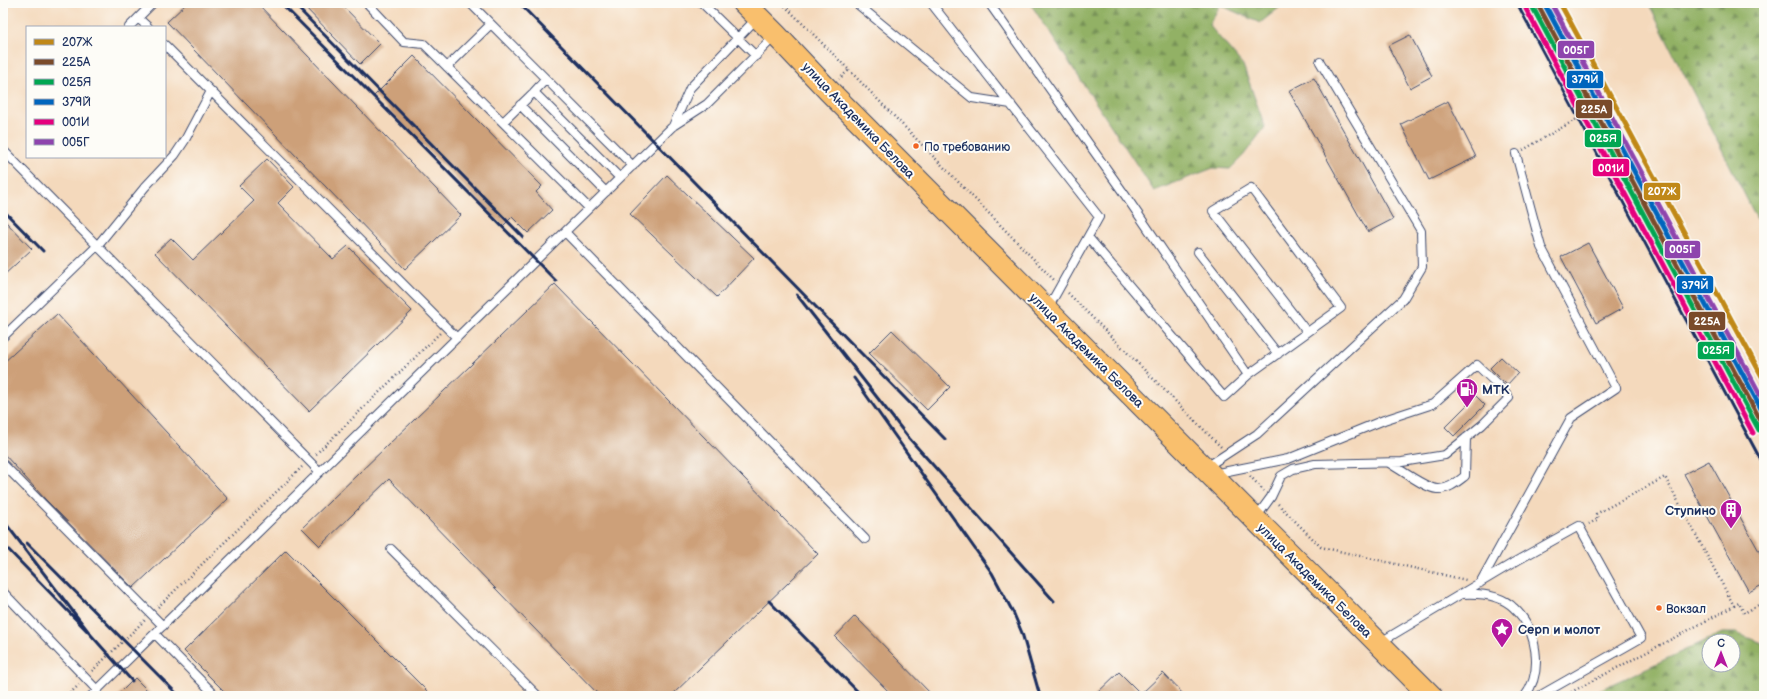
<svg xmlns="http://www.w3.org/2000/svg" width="1767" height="699" font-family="'Balsamiq Sans',sans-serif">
<defs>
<pattern id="forest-firs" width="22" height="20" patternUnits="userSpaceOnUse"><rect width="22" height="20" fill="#92b165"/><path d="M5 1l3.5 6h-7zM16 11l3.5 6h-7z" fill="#769056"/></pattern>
</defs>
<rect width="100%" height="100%" fill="#fdfcf7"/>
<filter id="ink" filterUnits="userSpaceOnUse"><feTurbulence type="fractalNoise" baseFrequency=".025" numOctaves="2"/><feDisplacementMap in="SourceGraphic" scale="8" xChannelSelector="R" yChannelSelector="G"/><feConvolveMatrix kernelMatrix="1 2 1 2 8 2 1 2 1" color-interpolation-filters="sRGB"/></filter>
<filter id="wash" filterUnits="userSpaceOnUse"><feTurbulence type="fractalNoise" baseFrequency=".012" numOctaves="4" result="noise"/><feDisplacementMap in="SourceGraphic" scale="16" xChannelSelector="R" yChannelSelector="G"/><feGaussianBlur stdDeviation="0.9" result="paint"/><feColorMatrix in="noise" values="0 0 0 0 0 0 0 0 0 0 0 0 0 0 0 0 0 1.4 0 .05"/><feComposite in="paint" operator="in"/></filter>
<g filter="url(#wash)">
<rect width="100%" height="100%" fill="#f4d9bc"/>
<path fill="url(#forest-firs)" stroke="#567062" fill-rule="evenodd" d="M1030 3H1285L1260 23 1220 5 1209 25 1243 65 1265 127 1243 156 1230 169 1213 168 1154 191Z
M1648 3H1764V233Z
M1722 633H1736L1764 644V696H1592L1597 691ZM1709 641H1733V665H1709Z"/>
<g id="blocks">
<path fill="#cda079" d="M187 3H257L461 215 405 269 167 22Z
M301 3H340L380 44 360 64Z
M1410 35 1432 76 1410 88 1388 46Z
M414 56 542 186 536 192 552 210 528 233 512 217 503 226 374 96Z
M1314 78 1393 219 1368 232 1289 91Z
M1448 101 1476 157 1429 180 1401 124Z
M267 159 294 187 278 203 333 259 348 246 412 311 309 411 155 253 171 238 193 260 254 201 239 186Z
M667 175 754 258 717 297 630 214Z
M3 219 32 249 3 276Z
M1588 243 1623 308 1596 323 1561 257Z
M555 284 818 554 671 696H600L389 479 320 546 302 528Z
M57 314 228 499 133 588 45 499 3 453V363Z
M892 330 950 387 927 410 869 353Z
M1501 357 1518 373 1507 385 1490 368Z
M1476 396 1485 405 1454 436 1445 427Z
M1709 461 1764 560V584L1749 592 1684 474Z
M286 550 432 696H229L184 651Z
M855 616 933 696H893L835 637Z
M1119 672 1141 694 1163 673 1185 696H1094Z
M135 678 153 696H117Z"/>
</g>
</g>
<g filter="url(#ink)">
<use href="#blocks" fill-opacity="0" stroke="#3c486c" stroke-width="1"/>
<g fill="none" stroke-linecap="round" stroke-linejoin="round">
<g stroke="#3c486c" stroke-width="10">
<path id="lane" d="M367 3 404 42 424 44 589 208
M470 3 491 24
M702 3 756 56
M856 3 972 98 1011 104
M931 3 1099 217 1047 310
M989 3 1125 195 1248 375 1224 397 1088 237
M138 18 148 27
M129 27 153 3
M165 45 457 338
M447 67 491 24 633 166
M546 79 534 92 620 178
M520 105 606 192
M503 122 534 92
M673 126 690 88 757 18
M3 150 320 472
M565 232 865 539
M1198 252 1278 354
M3 337 97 246 145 187 175 155 185 140 211 91
M1248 375 1341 308 1251 188 1213 211 1307 332
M1389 463C1400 469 1425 488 1437 489 1448 490 1457 482 1465 476L1466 438
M3 464 163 626
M1205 468 1257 434 1403 299 1422 267 1421 231 1320 62
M1213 474 1288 459 1384 420 1433 404 1477 365 1499 386 1509 398 1482 425 1445 455 1402 462 1315 464 1293 469 1281 476 1271 497 1255 519
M391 549 538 696
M1480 583 1571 418 1616 388 1541 247 1516 154
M3 592 97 690
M1462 594C1480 593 1501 595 1514 608 1537 629 1544 671 1525 696
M155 634 216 696
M1379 643 1518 560 1579 526 1641 638 1539 696
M91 696 673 126 707 104 775 36"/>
</g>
<g stroke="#3c486c" stroke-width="24">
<path id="primary" d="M744 3 776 35 828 90 1431 696"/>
</g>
<path stroke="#3c486c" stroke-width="2.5" stroke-dasharray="1 3" stroke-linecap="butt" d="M782 3 849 70 839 79
M849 70 1054 280
M1523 150 1606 102 1609 108
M1068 293 1221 447
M316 454 440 333
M1250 476 1264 491
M1278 504 1321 547 1466 580
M1734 606 1739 603 1744 613 1764 602
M158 607 302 467
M92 671 145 620
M67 696 79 685
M1564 696 1734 606 1665 477 1596 514 1598 519 1589 524"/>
<use href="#lane" stroke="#fff" stroke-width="8"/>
<use href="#primary" stroke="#f9bf6d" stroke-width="22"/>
<path stroke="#1b2f5e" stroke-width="3" d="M281 3 556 281
M293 3 523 237
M519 3 945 439
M1517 3 1764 466
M3 210 43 251
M797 295 908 437 1054 601
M854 378 992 573 1014 614 1022 633 1040 696
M3 520 91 635 3 544
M27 543 179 696
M769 601 862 696
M91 635 132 681"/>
<g stroke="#fdfcf7" stroke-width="8">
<path id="rail-1" d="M1560 3 1764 380"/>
</g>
<g stroke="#fdfcf7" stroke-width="8">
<path id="rail-2" d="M1537 3 1764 427"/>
</g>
<g stroke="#fdfcf7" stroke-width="8">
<path id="rail-3" d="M1532 6 1759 430"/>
</g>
<g stroke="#fdfcf7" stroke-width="8">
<path id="rail-4" d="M1544 3 1764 414"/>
</g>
<g stroke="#fdfcf7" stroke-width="8">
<path id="rail-5" d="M1526 9 1753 433"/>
</g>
<g stroke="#fdfcf7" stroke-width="8">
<path id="rail-6" d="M1551 3 1764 402"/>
</g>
<use href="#rail-1" stroke="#c08818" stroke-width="5"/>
<use href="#rail-2" stroke="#7a4b2a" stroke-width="5"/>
<use href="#rail-3" stroke="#00a651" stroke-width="5"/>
<use href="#rail-4" stroke="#0065bd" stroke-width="5"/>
<use href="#rail-5" stroke="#e5007d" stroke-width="5"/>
<use href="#rail-6" stroke="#8e44ad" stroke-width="5"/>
</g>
</g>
<defs>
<g id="fuel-pin" transform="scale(1.15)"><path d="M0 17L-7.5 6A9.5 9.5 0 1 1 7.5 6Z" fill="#b5179e" stroke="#fdfcf7"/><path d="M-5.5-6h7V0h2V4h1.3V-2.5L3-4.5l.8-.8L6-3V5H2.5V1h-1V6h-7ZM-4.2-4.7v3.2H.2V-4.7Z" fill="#fff"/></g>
<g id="building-pin" transform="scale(1.15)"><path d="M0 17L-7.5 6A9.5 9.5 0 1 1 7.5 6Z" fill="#b5179e" stroke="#fdfcf7"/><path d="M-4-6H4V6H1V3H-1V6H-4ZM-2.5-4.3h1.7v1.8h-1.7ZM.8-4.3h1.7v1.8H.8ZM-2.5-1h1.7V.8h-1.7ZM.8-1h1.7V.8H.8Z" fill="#fff"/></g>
<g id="sight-pin" transform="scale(1.15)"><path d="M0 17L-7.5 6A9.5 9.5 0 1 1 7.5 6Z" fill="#b5179e" stroke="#fdfcf7"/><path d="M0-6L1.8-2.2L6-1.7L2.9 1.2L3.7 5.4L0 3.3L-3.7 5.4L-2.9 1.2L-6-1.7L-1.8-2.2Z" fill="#fff"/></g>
</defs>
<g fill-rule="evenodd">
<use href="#fuel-pin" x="1467" y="389"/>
<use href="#building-pin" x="1731" y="510"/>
<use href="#sight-pin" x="1502" y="629"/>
</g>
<g fill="#f26522" stroke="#fdfcf7" stroke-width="1.5">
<circle cx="916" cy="146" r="3.5"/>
<circle cx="1659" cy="608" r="3.5"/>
</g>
<g text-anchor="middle" stroke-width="4" stroke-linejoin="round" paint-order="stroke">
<g font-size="12" fill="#1b2f5e" stroke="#fdfcf7" text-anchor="start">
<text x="924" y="151">По требованию</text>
<text x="1666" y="613">Вокзал</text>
</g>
<g font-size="13" fill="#1b2f5e" stroke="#fdfcf7">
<text transform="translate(859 120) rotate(46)" y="5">улица Академика Белова</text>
<text transform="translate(1087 350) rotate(45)" y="5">улица Академика Белова</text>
<text transform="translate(1315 580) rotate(45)" y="5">улица Академика Белова</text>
</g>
<g font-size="13" font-weight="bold" fill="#1b2f5e" stroke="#fdfcf7" text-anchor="start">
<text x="1482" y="394">МТК</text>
<text x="1716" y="515" text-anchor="end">Ступино</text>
<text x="1518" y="634">Серп и молот</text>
</g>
</g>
<g stroke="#fdfcf7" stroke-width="1.5">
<rect x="1557" y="40" width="38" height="19" rx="4" fill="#8e44ad"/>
<rect x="1566" y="70" width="38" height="19" rx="4" fill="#0065bd"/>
<rect x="1575" y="99" width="38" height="20" rx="4" fill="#7a4b2a"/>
<rect x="1584" y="129" width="38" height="19" rx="4" fill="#00a651"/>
<rect x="1592" y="158" width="38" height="19" rx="4" fill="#e5007d"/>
<rect x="1643" y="182" width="38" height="19" rx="4" fill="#c08818"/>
<rect x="1664" y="240" width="37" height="19" rx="4" fill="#8e44ad"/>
<rect x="1676" y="275" width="38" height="19" rx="4" fill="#0065bd"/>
<rect x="1688" y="311" width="38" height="20" rx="4" fill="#7a4b2a"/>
<rect x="1697" y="341" width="38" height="19" rx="4" fill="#00a651"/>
</g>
<g font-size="11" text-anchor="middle" font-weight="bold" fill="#fff">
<text x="1576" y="54">005Г</text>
<text x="1585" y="83">379Й</text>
<text x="1594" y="113">225А</text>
<text x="1603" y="142">025Я</text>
<text x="1611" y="172">001И</text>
<text x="1662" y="195">207Ж</text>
<text x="1682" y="253">005Г</text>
<text x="1695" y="289">379Й</text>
<text x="1707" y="325">225А</text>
<text x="1716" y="354">025Я</text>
</g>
<rect width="1767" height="699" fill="none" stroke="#fdfcf7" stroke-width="16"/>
<rect x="26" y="26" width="140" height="132" fill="#fdfcf7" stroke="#a3aaba"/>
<rect x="34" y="39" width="20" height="6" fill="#c08818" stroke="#a3aaba"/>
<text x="62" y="46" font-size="12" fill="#1b2f5e">207Ж</text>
<rect x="34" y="59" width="20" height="6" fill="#7a4b2a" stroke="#a3aaba"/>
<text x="62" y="66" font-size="12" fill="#1b2f5e">225А</text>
<rect x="34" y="79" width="20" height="6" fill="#00a651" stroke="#a3aaba"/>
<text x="62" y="86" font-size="12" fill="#1b2f5e">025Я</text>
<rect x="34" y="99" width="20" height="6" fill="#0065bd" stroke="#a3aaba"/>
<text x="62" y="106" font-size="12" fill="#1b2f5e">379Й</text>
<rect x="34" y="119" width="20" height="6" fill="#e5007d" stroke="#a3aaba"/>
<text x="62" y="126" font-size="12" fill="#1b2f5e">001И</text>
<rect x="34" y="139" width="20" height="6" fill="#8e44ad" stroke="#a3aaba"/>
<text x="62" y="146" font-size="12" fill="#1b2f5e">005Г</text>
<g transform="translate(1721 653)"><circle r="19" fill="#fdfcf7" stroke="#a3aaba"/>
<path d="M0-3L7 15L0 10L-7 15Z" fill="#b5179e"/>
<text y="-6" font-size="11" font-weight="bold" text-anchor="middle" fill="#1b2f5e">С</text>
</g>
</svg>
